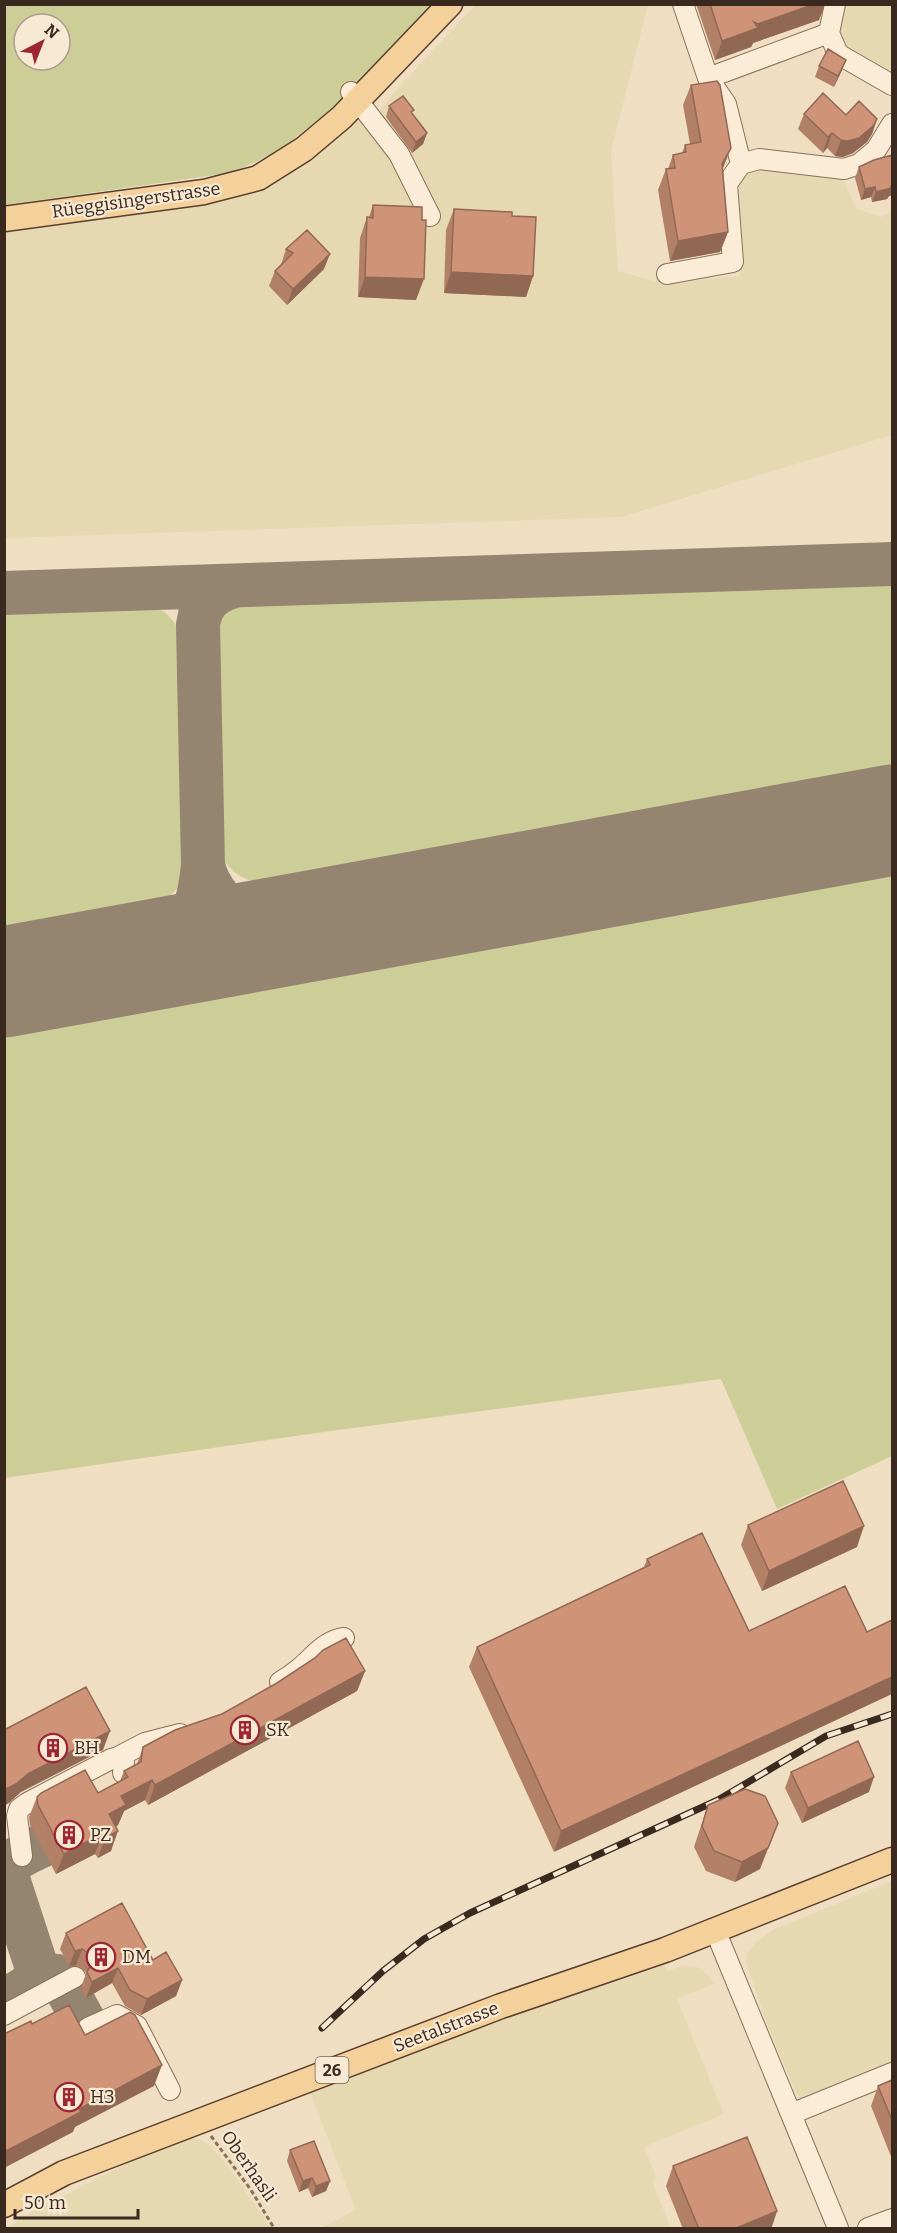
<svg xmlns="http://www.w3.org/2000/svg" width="897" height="2233" font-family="Bitter,serif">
<rect width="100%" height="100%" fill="#f0dec3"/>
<path fill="#e6d8b1" d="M475 5H648L611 151 618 271 654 281 680 282 740 276 739 229 732 184 755 164 839 170 857 209 881 217 892 211V435L621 517 5 538 4 227 210 201 354 119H362L369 124 401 85Z
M843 5H892V78L845 50 839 34Z
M892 1881V2062L800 2101 768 2027 746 1962 747 1953 756 1942 775 1929Z
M664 1965 667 1971 682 1966 697 1967 708 1975 714 1984 677 1999 724 2114 644 2147 657 2179 652 2182 671 2228H321L356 2210 308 2088 519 2009 610 1984Z
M191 2136 196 2140 200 2139 212 2148 227 2165 271 2228H7L30 2213 178 2137Z"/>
<path fill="#cdce97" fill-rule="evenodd" d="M4 5H431C376 62 301 156 222 174L5 205ZM24 24H60V60H24Z
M892 576V770L266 884C241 881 223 868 216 842L211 640C216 615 232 603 256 596Z
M140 602C167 609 178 620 184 648L188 864C184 883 174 895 158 905L5 933V606Z
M892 870V1456L777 1509 721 1379 316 1433 5 1478V1033Z"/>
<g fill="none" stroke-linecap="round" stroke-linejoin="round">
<path stroke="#958470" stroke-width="44" d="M4 593 892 564
M203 865C208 889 228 912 250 922 261 928 274 929 286 930
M113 962C174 943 197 934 203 865L198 625C201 603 213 591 235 586
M50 1975 58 1976 62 1981 97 2045
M4 2000C19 1992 36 1986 37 1968L7 1876C6 1859 28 1853 41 1846"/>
<path stroke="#958470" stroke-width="111" d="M4 982 892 820"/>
<g stroke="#8b6f59" stroke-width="22">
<path id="minor" d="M835 4 829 33 838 54 892 85
M708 78 829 33
M351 92 399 154 430 216
M741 164 759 159 844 169 859 164 876 150 892 124
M667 274 733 262 727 184 741 164 726 104 708 78 683 4
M280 1682C287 1678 294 1673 300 1668 314 1656 324 1641 344 1638
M118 1757 145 1743 180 1734
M22 1856 17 1816 19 1809 27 1803 111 1759 118 1757 124 1762 123 1773
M715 1930 838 2228
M4 2015 75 1977
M88 2028 117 2015 137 2026 170 2090
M791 2114 892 2073
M868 2228 892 2219"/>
</g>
<g stroke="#583e2e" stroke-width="27">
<path id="major" d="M4 219 204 192 258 178 304 149 342 117 450 4
M4 2205 64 2173 501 2006 665 1950 892 1860"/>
</g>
<path stroke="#8b6f59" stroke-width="3" stroke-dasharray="4.5 3" stroke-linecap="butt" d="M211 2136 251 2190 274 2228"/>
<use href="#minor" stroke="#faecd7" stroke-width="20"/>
<use href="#major" stroke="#f4d09a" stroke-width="24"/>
<g stroke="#3a291e" stroke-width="7">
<path id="rail" d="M322 2028 383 1971 424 1939 470 1913 718 1800 826 1736 892 1714"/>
</g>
<use href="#rail" stroke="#f7e9d3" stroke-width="4.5" stroke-dasharray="14" stroke-linecap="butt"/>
</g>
<path fill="#b27f67" d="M696 4H825L819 20 753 43 751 47 715 60Z
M846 60 842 70 834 87 815 77 819 66Z
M691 85 723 169 728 232 720 252 670 261 658 190 666 169H668L673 155 682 153 685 145 690 144 683 105Z
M389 106 412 114 427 133 423 144 412 153 386 117Z
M804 114 846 115 877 119 872 134 867 142 853 153 843 157 835 156 827 148 823 153 798 129Z
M892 155V195L889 196 887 199 872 202 871 197 861 200 855 178 859 167Z
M373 205 416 300 358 297 360 238 367 217H369Z
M454 209 512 216 533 276 526 297 444 293 446 230Z
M286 249 324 269 287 305 269 286 275 271 281 265Z
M748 1525 857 1547 762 1591 741 1545Z
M702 1533 554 1852 469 1667 477 1647 644 1567 647 1559Z
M365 1671 357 1691 148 1805 145 1800 124 1811 118 1825 116 1827 111 1851 98 1858 95 1854 56 1874 30 1825 29 1817 37 1797 98 1793 120 1781 124 1771 137 1764 143 1747Z
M791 1772 869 1792 802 1823 785 1788Z
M708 1805 760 1869 735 1882 706 1871 694 1847Z
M66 1933 153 1960 182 1980 176 1996 141 2015 125 2006 112 1983 86 1998 81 1987 86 1974 85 1971 76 1965 69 1966 60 1949Z
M892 2080V2159L871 2106 878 2086Z
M290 2150 330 2181 326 2191 312 2197 308 2188 299 2192 287 2161Z
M673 2166 777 2211 771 2229H683L666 2186Z"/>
<path fill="#916854" d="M815 4H825L819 20 753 43 751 47 715 60 722 41 757 29 758 24Z
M846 60 842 70 834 87 838 76Z
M877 119 872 134 867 142 853 153 843 157 835 156 841 140Z
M427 133 423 144 412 153 416 142Z
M832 133 827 148 823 153 828 137Z
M731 148 723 168 715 185 722 164Z
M892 185V195L889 196 887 199 872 202 876 192Z
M875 187 871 197 861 200 865 189Z
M728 232 720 252 670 261 678 241Z
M330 254 324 269 287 305 293 289Z
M451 272 533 276 526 297 444 293Z
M365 277 424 279 416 300 358 297Z
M864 1526 857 1547 762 1591 769 1571Z
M365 1671 357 1691 148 1805 155 1785Z
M892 1677V1694L554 1852 561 1831Z
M110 1731 103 1750 21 1792 9 1803 4 1806V1790L28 1774Z
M874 1777 869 1792 802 1823 808 1808Z
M152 1780 145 1800 124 1811 118 1825 102 1834 95 1854 56 1874 64 1854 109 1814 121 1796Z
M778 1823 760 1869 735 1882 742 1862Z
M118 1831 111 1851 98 1858 105 1838Z
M82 1949 76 1965 69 1966 75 1951Z
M118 1968 112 1983 86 1998 92 1982Z
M182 1980 176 1996 141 2015 147 1999Z
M162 2065 154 2086 75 2127 73 2132 4 2168V2152L79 2109Z
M312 2178 308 2188 299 2192 303 2181Z
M330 2181 326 2191 312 2197 316 2186Z
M777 2211 771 2229H734Z"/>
<path fill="#cf9478" stroke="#916854" stroke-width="1.5" d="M710 4H815L758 24 754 22 758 28 722 41Z
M828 49 846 60 838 76 819 66Z
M717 81 720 85 731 148 722 164 728 232 678 241 666 169 675 168 673 155 686 152 685 145 701 142 691 85Z
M823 93 846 115 859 101 877 119 873 126 859 138 848 141 841 140 832 133 828 137 804 114Z
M403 96 414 110 411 112 427 133 416 142 389 106Z
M892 155V185L891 186V188L876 192 875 187 865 189 859 167 874 160Z
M373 205 422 207V220H426L424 279 365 277 367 217 373 218Z
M454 209 512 212V216L536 217 533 276 451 272Z
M307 230 330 254 293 289 275 271 293 253 286 249Z
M843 1481 864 1526 769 1571 748 1525Z
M702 1533 749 1631 845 1586 867 1632 892 1620V1677L561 1831 477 1647 650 1565 647 1559Z
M346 1638 365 1671 155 1785 152 1780 121 1796 126 1805 109 1814 118 1831 105 1838 103 1833 64 1854 38 1805 37 1797 41 1793 85 1770 98 1793 128 1777 124 1771 141 1762 143 1747 175 1730 222 1714 277 1683 315 1658 323 1650Z
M86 1687 110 1731 28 1774 16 1784 4 1790V1730Z
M858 1741 874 1777 808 1808 791 1772Z
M745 1789 765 1796 778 1823 768 1848 742 1862 714 1851 702 1826 708 1805Z
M122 1903 153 1960 166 1952 182 1980 147 1999 130 1990 118 1968 92 1982 87 1972 93 1962 91 1955 82 1949 75 1951 66 1933Z
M69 2005 85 2035 130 2012 135 2015 162 2065 79 2109 81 2112 4 2152V2034L31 2021 32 2024Z
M892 2080V2120L878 2086Z
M747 2137 777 2211 734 2229H699L673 2166Z
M314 2141 330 2181 316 2186 312 2178 303 2181 290 2150Z"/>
<defs>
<g id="building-ring" transform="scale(1.5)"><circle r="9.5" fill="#f7e9d3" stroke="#9c2733" stroke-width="1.5"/><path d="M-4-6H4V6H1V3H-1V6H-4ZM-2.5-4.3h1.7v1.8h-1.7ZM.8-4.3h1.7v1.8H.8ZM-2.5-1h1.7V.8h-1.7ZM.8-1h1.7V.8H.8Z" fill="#9c2733"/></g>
</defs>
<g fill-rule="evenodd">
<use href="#building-ring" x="245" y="1730"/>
<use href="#building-ring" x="53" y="1748"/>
<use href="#building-ring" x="69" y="1835"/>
<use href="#building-ring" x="101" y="1957"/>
<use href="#building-ring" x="69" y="2097"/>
</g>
<g text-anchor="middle" stroke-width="4.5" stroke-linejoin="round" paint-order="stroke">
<rect fill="#f7e9d3" stroke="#736354" stroke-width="1.5" x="315.5" y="2057" width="33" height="26" rx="4.5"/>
<g font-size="16" font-weight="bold" fill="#3a291e">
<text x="332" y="2076">26</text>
</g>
<g font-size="18" fill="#3a291e" stroke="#f7e9d3">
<text transform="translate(136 200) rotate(-8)" y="6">Rüeggisingerstrasse</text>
<text transform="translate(446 2027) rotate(-21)" y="6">Seetalstrasse</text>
<text transform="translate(249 2166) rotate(55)" y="6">Oberhasli</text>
</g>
<g font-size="18" fill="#3a291e" stroke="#f7e9d3" text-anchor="start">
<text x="266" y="1736">SK</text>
<text x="74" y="1754">BH</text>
<text x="90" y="1841">PZ</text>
<text x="122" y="1963">DM</text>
<text x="90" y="2103">H3</text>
</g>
</g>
<rect width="897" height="2233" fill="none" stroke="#3a291e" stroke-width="12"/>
<g transform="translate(42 42) rotate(42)"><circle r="28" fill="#f7e9d3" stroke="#ab9c8b" stroke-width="1.5"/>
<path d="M0-4.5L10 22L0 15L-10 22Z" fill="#9c2733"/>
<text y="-9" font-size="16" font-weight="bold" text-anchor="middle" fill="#3a291e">N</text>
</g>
<path d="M15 2209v9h123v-9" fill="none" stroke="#3a291e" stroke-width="3"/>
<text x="24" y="2209" font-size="18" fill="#3a291e" stroke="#f7e9d3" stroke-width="4.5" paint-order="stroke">50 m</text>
</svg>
